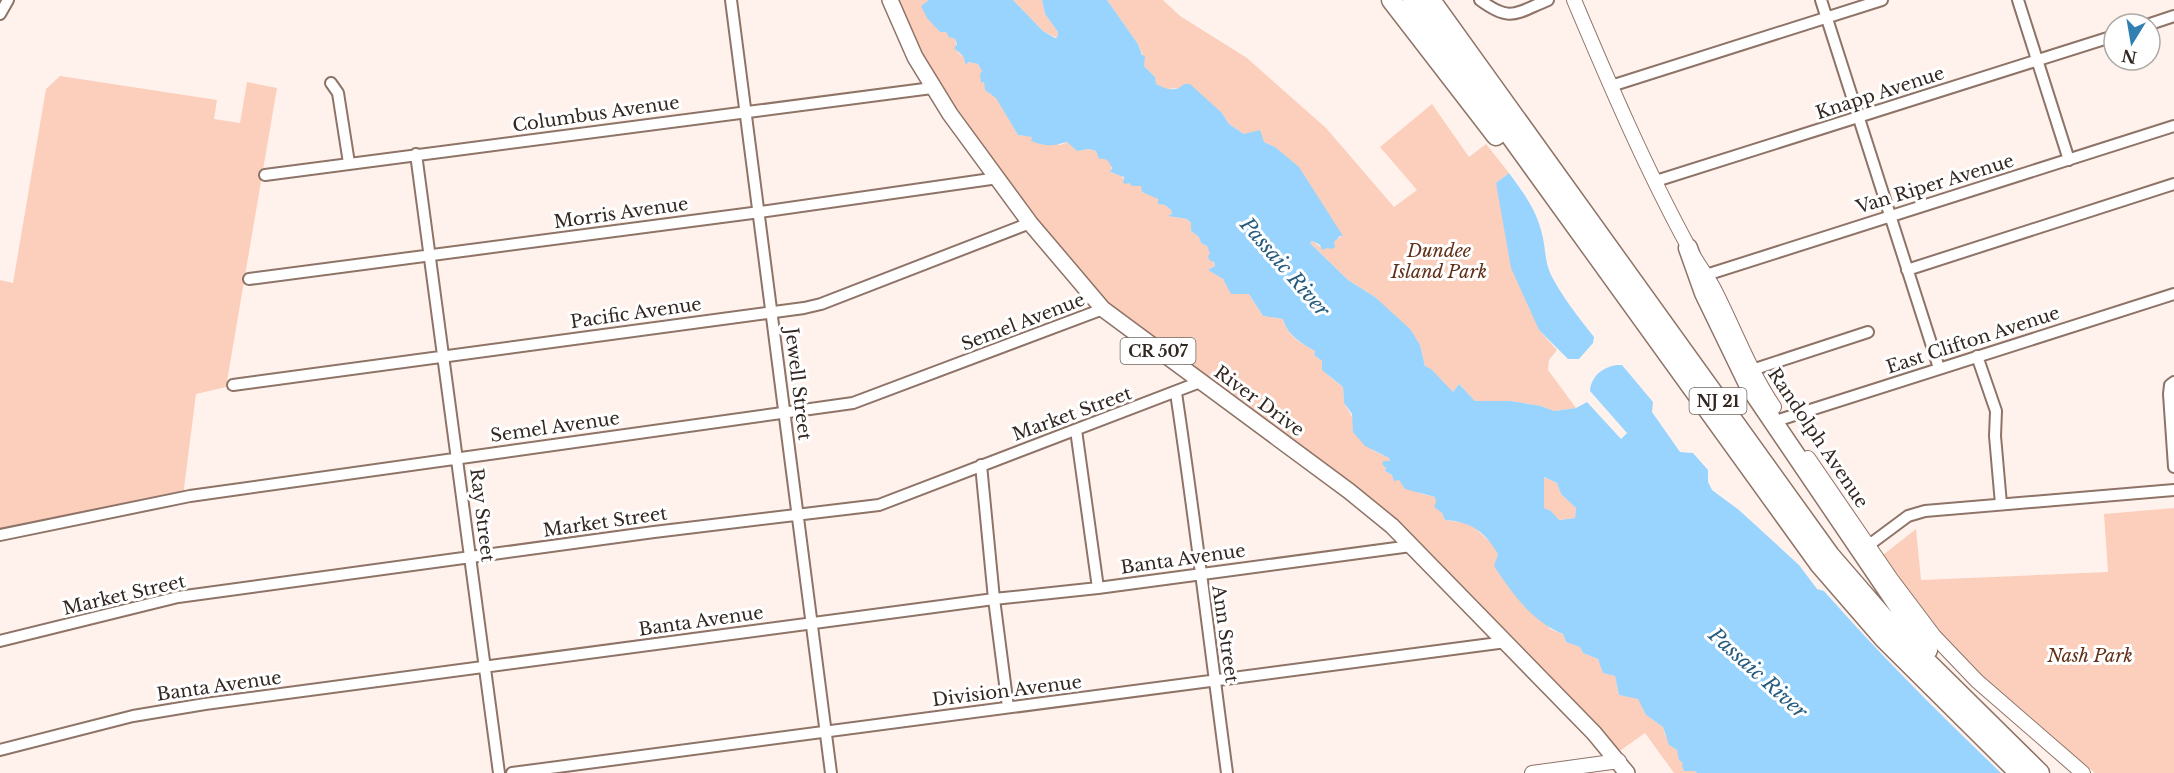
<svg xmlns="http://www.w3.org/2000/svg" width="2174" height="773" font-family="'Libre Baskerville',serif">
<rect width="100%" height="100%" fill="#fff2ed"/>
<path fill="#fbcfbb" d="M890 0H929L924 5 946 32 955 39 958 53 963 56 967 65 969 62 978 64 982 71 981 83 984 82 989 93 996 97 1018 135 1029 136 1060 145 1068 142 1077 151 1089 149 1096 151 1099 158H1105L1111 162V173L1121 175 1124 180 1142 186V192C1151 194 1157 195 1160 204L1165 205 1171 210 1172 214 1169 216 1187 219 1191 223V231L1199 237 1201 243 1207 246 1215 266 1209 270 1223 279 1231 293 1249 294 1263 316 1283 319C1287 336 1301 343 1315 351L1314 355 1322 361C1323 375 1334 379 1343 387L1344 403 1372 450 1389 458 1390 462 1384 461 1382 463 1386 468 1385 471 1422 494 1435 497 1445 520 1471 524 1491 543 1550 629 1563 634 1566 642 1581 647 1583 653 1598 659C1602 668 1606 672 1615 676L1619 695 1638 698 1646 715 1663 727C1666 741 1669 739 1676 749 1680 754 1679 758 1683 763L1684 771H1695L1697 773H1674L1645 733 1614 755 1411 546 1103 309 932 88Z
M1013 0H1042L1045 14 1058 32 1057 38 1043 31Z
M1107 0H1163L1180 16 1247 58 1326 128 1394 207 1417 190 1380 147 1432 104 1469 157 1486 144 1509 173 1496 183 1539 330 1557 350 1549 360 1548 370 1576 408 1554 411 1541 406 1511 401H1475L1459 384 1453 392C1442 384 1436 373 1425 366L1420 345 1375 297 1348 280 1310 243 1312 241 1322 248 1342 236 1275 147 1244 134 1229 124 1222 113 1180 88 1165 89 1156 84 1155 77 1144 66 1143 56 1138 44Z
M60 76 217 100 214 119 240 123 247 82 277 88 226 387 196 394 183 496 0 534V280L13 283 46 89Z
M1543 477 1557 483 1561 494 1576 508 1575 518 1558 520 1551 511 1543 508Z
M2174 508V773H2095L1970 665 1923 617 1883 555 1916 529 1921 580 2108 572 2104 514Z"/>
<path fill="#99d4fe" fill-rule="evenodd" d="M929 0H1013L1043 31 1055 38H1057L1058 32 1045 14 1042 0H1107L1138 44 1142 55 1145 56 1144 66 1155 77 1156 84C1166 89 1175 93 1184 84H1190L1222 113 1229 124 1244 134 1260 130 1264 142 1275 147 1299 167 1343 236H1340L1334 242 1335 247 1332 249 1327 248 1322 250 1320 245 1312 241 1310 243 1348 280 1375 297 1410 329 1420 345 1425 366 1431 369 1453 392 1459 384 1475 401H1511L1541 406 1554 411 1576 408 1587 402 1621 439 1627 433 1590 391C1591 375 1606 364 1622 365L1653 402 1652 412 1680 452 1693 453 1708 470V482L1712 490 1739 510 1799 565 1817 589 1824 591C1880 655 1940 714 2001 773H1697L1695 771H1684L1682 766 1683 763 1679 760 1677 750 1669 745 1663 727 1646 715 1638 699 1619 695 1615 676 1603 673 1598 659 1583 653 1580 647 1566 642 1563 634C1532 622 1512 593 1494 566L1498 554C1484 531 1472 522 1445 520L1442 513 1434 507 1436 502 1435 497 1405 489 1399 480 1394 481 1392 475 1385 471 1386 468 1382 464 1383 461H1390L1389 458 1365 446 1353 432 1352 414 1344 403 1343 387 1322 370V361L1314 355 1315 351C1301 343 1287 335 1283 319L1263 316 1249 294H1231L1223 279 1208 270 1215 266 1214 262 1209 260 1208 256 1210 254 1207 246 1201 243 1199 237 1191 231V223L1187 219 1168 216 1172 214 1171 210 1165 205 1158 204V199L1142 192 1141 186H1132L1129 183 1125 184 1123 182 1124 177 1110 172 1112 168C1109 162 1108 158 1099 159L1096 151 1089 149 1077 151 1067 142C1052 146 1048 147 1031 141L1032 137 1018 135 996 98 985 90 984 82 981 83 980 74 982 71 978 64 969 62 966 65 963 56 954 48 957 44 955 39 949 37 946 32H940L927 18 921 6ZM1544 477 1557 483 1561 494 1576 508 1575 518 1559 520 1551 511 1544 508Z
M1509 173C1523 192 1535 208 1541 230 1546 246 1544 260 1551 275 1563 298 1579 318 1594 337L1593 343 1579 359H1568L1539 330 1511 268 1496 183Z"/>
<g fill="none" stroke-linecap="round" stroke-linejoin="round">
<g stroke="#8e7367" stroke-width="14">
<path id="street" d="M731 0 831 773
M1480 0C1511 23 1516 13 1548 0
M1821 0 1939 368
M2018 0 2069 160
M0 14 8 0
M2150 24 2174 16
M331 83 338 93 349 163
M1611 86 1882 0
M416 154 499 773
M265 175 932 88
M1656 181 2114 36
M1907 270 2174 184
M1706 275 2174 126
M249 279 760 212 998 178
M1977 356 1996 411 1995 436 2001 504
M1752 370 1868 332
M2174 382 2170 385 2169 394 2174 467
M233 385 804 308 821 304 1030 223
M1176 393C1195 519 1210 646 1227 773
M1782 419 2174 294
M1076 430 1098 588
M981 465 994 599 1008 707
M0 535 190 496 853 403 1103 309
M1869 545 1908 516 1925 511 2174 490
M0 641 178 597 654 532 879 505 1200 382
M0 750 133 716 205 704 994 599 1098 588 1411 546
M512 773 1506 642"/>
</g>
<g stroke="#8e7367" stroke-width="16">
<path id="secondary" d="M1574 0C1609 83 1645 167 1688 246 1695 261 1706 274 1714 289 1734 328 1749 370 1774 407
M1808 458 1891 579 1934 636 1977 681 2083 773
M1532 773 1619 761"/>
</g>
<g stroke="#8e7367" stroke-width="18">
<path id="primary" d="M890 0 915 57 950 114 1030 223 1103 309 1349 491 1392 526 1594 733 1627 773"/>
</g>
<g stroke="#8e7367" stroke-width="21">
<path id="highway" d="M1391 0 1496 136
M1412 0 1819 564 1884 639 2019 773
M1431 0 1830 555 1894 629 2040 773
M1688 248 1704 293 1749 386 1928 650"/>
</g>
<use href="#street" stroke="#fff" stroke-width="10"/>
<use href="#secondary" stroke="#fff" stroke-width="14"/>
<use href="#primary" stroke="#fff" stroke-width="15"/>
<use href="#highway" stroke="#fff" stroke-width="18"/>
</g>
<g text-anchor="middle" stroke-width="6" stroke-linejoin="round" paint-order="stroke">
<g fill="#fff" stroke="#706864" stroke-width="1.5">
<rect x="1120.5" y="338" width="75" height="26" rx="4.5"/>
<rect x="1689.5" y="388" width="57" height="26" rx="4.5"/>
</g>
<g font-size="16" font-weight="bold" fill="#332722">
<text x="1158" y="357">CR 507</text>
<text x="1718" y="407">NJ 21</text>
</g>
<g font-size="18" fill="#332722" stroke="#fff">
<text transform="translate(1880 93) rotate(-18)" y="6">Knapp Avenue</text>
<text transform="translate(596 114) rotate(-8)" y="6">Columbus Avenue</text>
<text transform="translate(1935 184) rotate(-17)" y="6">Van Riper Avenue</text>
<text transform="translate(621 213) rotate(-8)" y="6">Morris Avenue</text>
<text transform="translate(636 313) rotate(-8)" y="6">Pacific Avenue</text>
<text transform="translate(1023 322) rotate(-21)" y="6">Semel Avenue</text>
<text transform="translate(1973 340) rotate(-18)" y="6">East Clifton Avenue</text>
<text transform="translate(798 384) rotate(83)" y="6">Jewell Street</text>
<text transform="translate(1259 401) rotate(36)" y="6">River Drive</text>
<text transform="translate(1072 414) rotate(-20)" y="6">Market Street</text>
<text transform="translate(555 427) rotate(-8)" y="6">Semel Avenue</text>
<text transform="translate(1818 438) rotate(56)" y="6">Randolph Avenue</text>
<text transform="translate(482 515) rotate(83)" y="6">Ray Street</text>
<text transform="translate(605 522) rotate(-8)" y="6">Market Street</text>
<text transform="translate(1183 559) rotate(-8)" y="6">Banta Avenue</text>
<text transform="translate(124 595) rotate(-13)" y="6">Market Street</text>
<text transform="translate(701 621) rotate(-8)" y="6">Banta Avenue</text>
<text transform="translate(1225 634) rotate(82)" y="6">Ann Street</text>
<text transform="translate(219 686) rotate(-8)" y="6">Banta Avenue</text>
<text transform="translate(1007 691) rotate(-7)" y="6">Division Avenue</text>
</g>
<g font-size="18" font-style="italic" fill="#612f17" stroke="#fff">
<text x="1439" y="257">Dundee<tspan x="1439" dy="21">Island Park</tspan></text>
<text x="2090" y="662">Nash Park</text>
</g>
<g font-size="20" font-style="italic" fill="#255b7f" stroke="#fff">
<text transform="translate(1285 267) rotate(49)" y="7">Passaic River</text>
<text transform="translate(1758 673) rotate(42)" y="7">Passaic River</text>
</g>
</g>
<g transform="translate(2132 42) rotate(191)"><circle r="28" fill="#ffffff" stroke="#ada9a7" stroke-width="1.5"/>
<path d="M0-4.5L10 22L0 15L-10 22Z" fill="#3180b2"/>
<text y="-9" font-size="16" font-weight="bold" text-anchor="middle" fill="#332722">N</text>
</g>
</svg>
